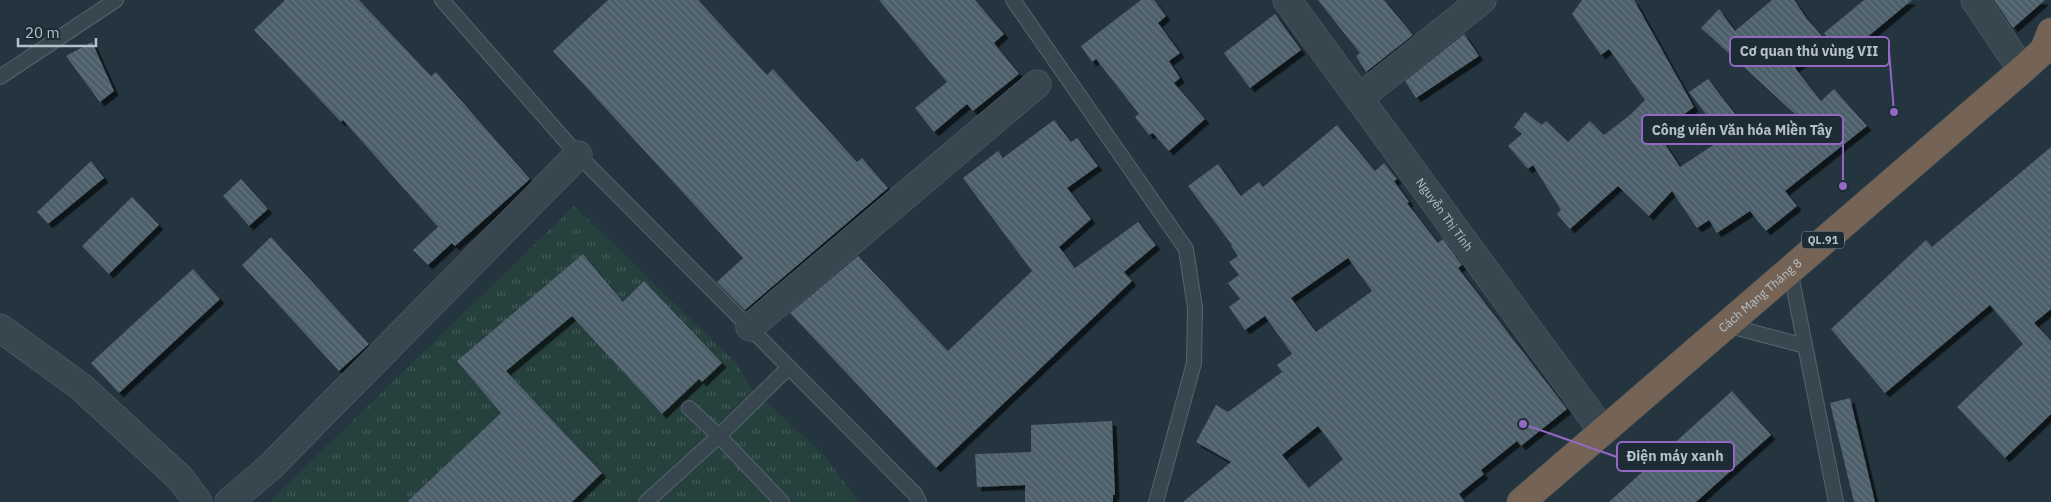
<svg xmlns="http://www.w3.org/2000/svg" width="2051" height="502" font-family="'IBM Plex Sans',sans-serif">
<defs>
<pattern id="grass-tufts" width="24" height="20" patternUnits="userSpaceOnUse" patternTransform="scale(1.25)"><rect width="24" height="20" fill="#26403e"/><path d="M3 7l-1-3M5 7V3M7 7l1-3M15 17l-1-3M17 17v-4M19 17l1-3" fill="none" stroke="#435a59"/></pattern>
<pattern id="building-back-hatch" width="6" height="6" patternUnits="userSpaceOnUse" patternTransform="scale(1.25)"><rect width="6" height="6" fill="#4d5f6a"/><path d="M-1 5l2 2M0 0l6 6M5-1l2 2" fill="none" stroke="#64747e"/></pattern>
<filter id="shadow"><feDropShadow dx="4.5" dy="4.5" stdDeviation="0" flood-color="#0009"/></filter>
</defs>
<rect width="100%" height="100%" fill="#24353f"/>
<path fill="url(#grass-tufts)" d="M574 206 738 365 751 388 822 453 859 502H269Z"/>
<path fill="url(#building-back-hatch)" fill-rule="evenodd" filter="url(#shadow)" d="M285 0H359L431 76 436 72 530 179 455 246 452 243 428 265 413 250 438 227 343 120 341 122 254 30Z
M608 0H698L767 75 773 69 857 162 862 158 888 188 745 310 717 282 743 258 553 51Z
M879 0H975L1004 34 994 43 1019 74 973 111 967 104 934 132 915 108 947 82Z
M1141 0H1154L1166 16 1158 23 1180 53 1169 61 1180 78 1174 83 1205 119 1169 151 1153 133 1149 135 1135 117 1139 114 1096 59 1092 62 1081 46Z
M1318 0H1384L1413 35 1366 72 1356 56 1360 53Z
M1582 0H1634L1694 107 1658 133 1680 167 1724 138 1689 92 1708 79 1757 142 1796 115 1701 28 1719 9 1735 31 1772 0H1794L1807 19 1827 42 1795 68 1821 101 1834 89 1867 126 1785 191 1797 206 1766 231 1750 211 1717 233 1709 220 1697 228 1672 191 1649 216 1618 186 1570 229 1557 214 1561 210 1533 165 1528 169 1508 146 1522 134 1514 127 1525 112 1542 125 1546 121 1568 142 1590 121 1604 135 1630 115 1645 100 1609 49 1601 55 1572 14Z
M1864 0H1912L1842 58 1824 33Z
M1994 0H2045L2013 28Z
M1275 14 1301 50 1250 88 1224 53Z
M1464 34 1479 56 1416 98 1405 81Z
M92 42 114 91 100 102 66 56Z
M1054 120 1071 142 1077 138 1098 166 1067 188 1091 219 1059 247 1075 268 1138 222 1156 245 1124 272 1132 281 936 468 790 313 858 256 948 351 1032 271 963 178 998 151 1003 158Z
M1337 125 1375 171 1384 163 1397 179 1394 181 1409 202 1407 203 1438 243 1443 239 1462 265 1458 268 1567 409 1521 446 1517 441 1481 470 1484 474 1459 494 1465 502H1183L1231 462 1196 442 1216 405 1228 412 1282 372 1277 365 1292 354 1265 316 1245 330 1229 307 1240 299 1228 283 1239 275 1229 262 1238 256 1231 246 1232 245 1188 186 1218 164 1241 196 1259 182 1263 187ZM1348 258 1372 291 1316 332 1291 298ZM1318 426 1343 459 1309 488 1282 455Z
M2051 147V309L2034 323 2051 341V414L2005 458 1957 407 2023 344 1990 305 1885 393 1831 329 1926 240 1932 247Z
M91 161 104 178 48 224 37 212Z
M241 179 268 209 249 226 223 196Z
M132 197 159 225 109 274 82 246Z
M271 237 369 344 339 371 242 265Z
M583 254 623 302 644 281 722 363 702 382 699 379 662 414 572 316 506 371 602 473 572 502H407L501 413 457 361Z
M193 269 220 299 119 393 91 363Z
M1732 391 1771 435 1696 502H1609Z
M1850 398 1875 502H1854L1830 403Z
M1112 421 1115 495H1113V502H1025V485L977 487 975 454 1031 452V425Z"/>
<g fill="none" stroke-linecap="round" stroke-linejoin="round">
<g stroke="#56646d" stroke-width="16">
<path id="lane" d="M442 0 578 155 915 494 919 502
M1013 0 1186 249 1195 308 1194 363 1156 502
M0 77 116 0
M1790 269 1836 502
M1726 325 1805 346
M689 408 719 436 789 367
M646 502 719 436 782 502"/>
</g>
<g stroke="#56646d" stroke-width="29">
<g id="street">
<path id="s1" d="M1287 0 1602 430"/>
<path d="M1975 0 2022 70"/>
<path d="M1359 98 1482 0"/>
<path d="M750 327 1037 84"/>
<path d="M0 328 80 386 180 478 198 502"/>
<path d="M229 502 270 467 578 155"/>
</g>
</g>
<g stroke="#43515a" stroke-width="29">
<g id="highway">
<path id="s2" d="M1521 502 2022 70 2044 50 2051 32"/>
</g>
</g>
<use href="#lane" stroke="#38464f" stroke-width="14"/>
<use href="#street" stroke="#38464f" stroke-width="28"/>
<use href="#highway" stroke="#756355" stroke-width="28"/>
</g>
<g text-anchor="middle" stroke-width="5" stroke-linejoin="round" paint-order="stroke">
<rect fill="#1d2b34" stroke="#87949d" stroke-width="1" x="1802" y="231.5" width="42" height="17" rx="4"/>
<g font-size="11" font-weight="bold" fill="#b5c1ca">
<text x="1823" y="244">QL.91</text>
</g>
<g font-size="12" fill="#b5c1ca" stroke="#1d2b34">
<text dy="4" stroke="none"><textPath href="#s1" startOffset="266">Nguyễn Thị Tính</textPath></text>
<text dy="4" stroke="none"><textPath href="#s2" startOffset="316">Cách Mạng Tháng 8</textPath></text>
</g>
</g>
<path fill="none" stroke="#9268c3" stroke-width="2" d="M1894 112L1889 51M1843 186L1843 130M1523 424L1617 457"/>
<g fill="#9268c3" stroke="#1d2b34" stroke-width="2">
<circle cx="1894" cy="112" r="5"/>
<circle cx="1843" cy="186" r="5"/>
<circle cx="1523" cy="424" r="5"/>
</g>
<g fill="#1d2b34" stroke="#9268c3" stroke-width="2">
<rect x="1730" y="37" width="159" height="29" rx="5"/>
<rect x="1642" y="115" width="201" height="29" rx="5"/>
<rect x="1617" y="442" width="117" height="29" rx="5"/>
</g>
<g font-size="14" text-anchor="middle" font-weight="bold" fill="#b5c1ca">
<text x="1809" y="56">Cơ quan thú vùng VII</text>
<text x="1742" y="135">Công viên Văn hóa Miền Tây</text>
<text x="1675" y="461">Điện máy xanh</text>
</g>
<path d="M18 38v8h78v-8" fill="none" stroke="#b5c1ca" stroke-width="2.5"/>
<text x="25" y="38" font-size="15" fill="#b5c1ca" stroke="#1d2b34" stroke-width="4" paint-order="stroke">20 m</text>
</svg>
